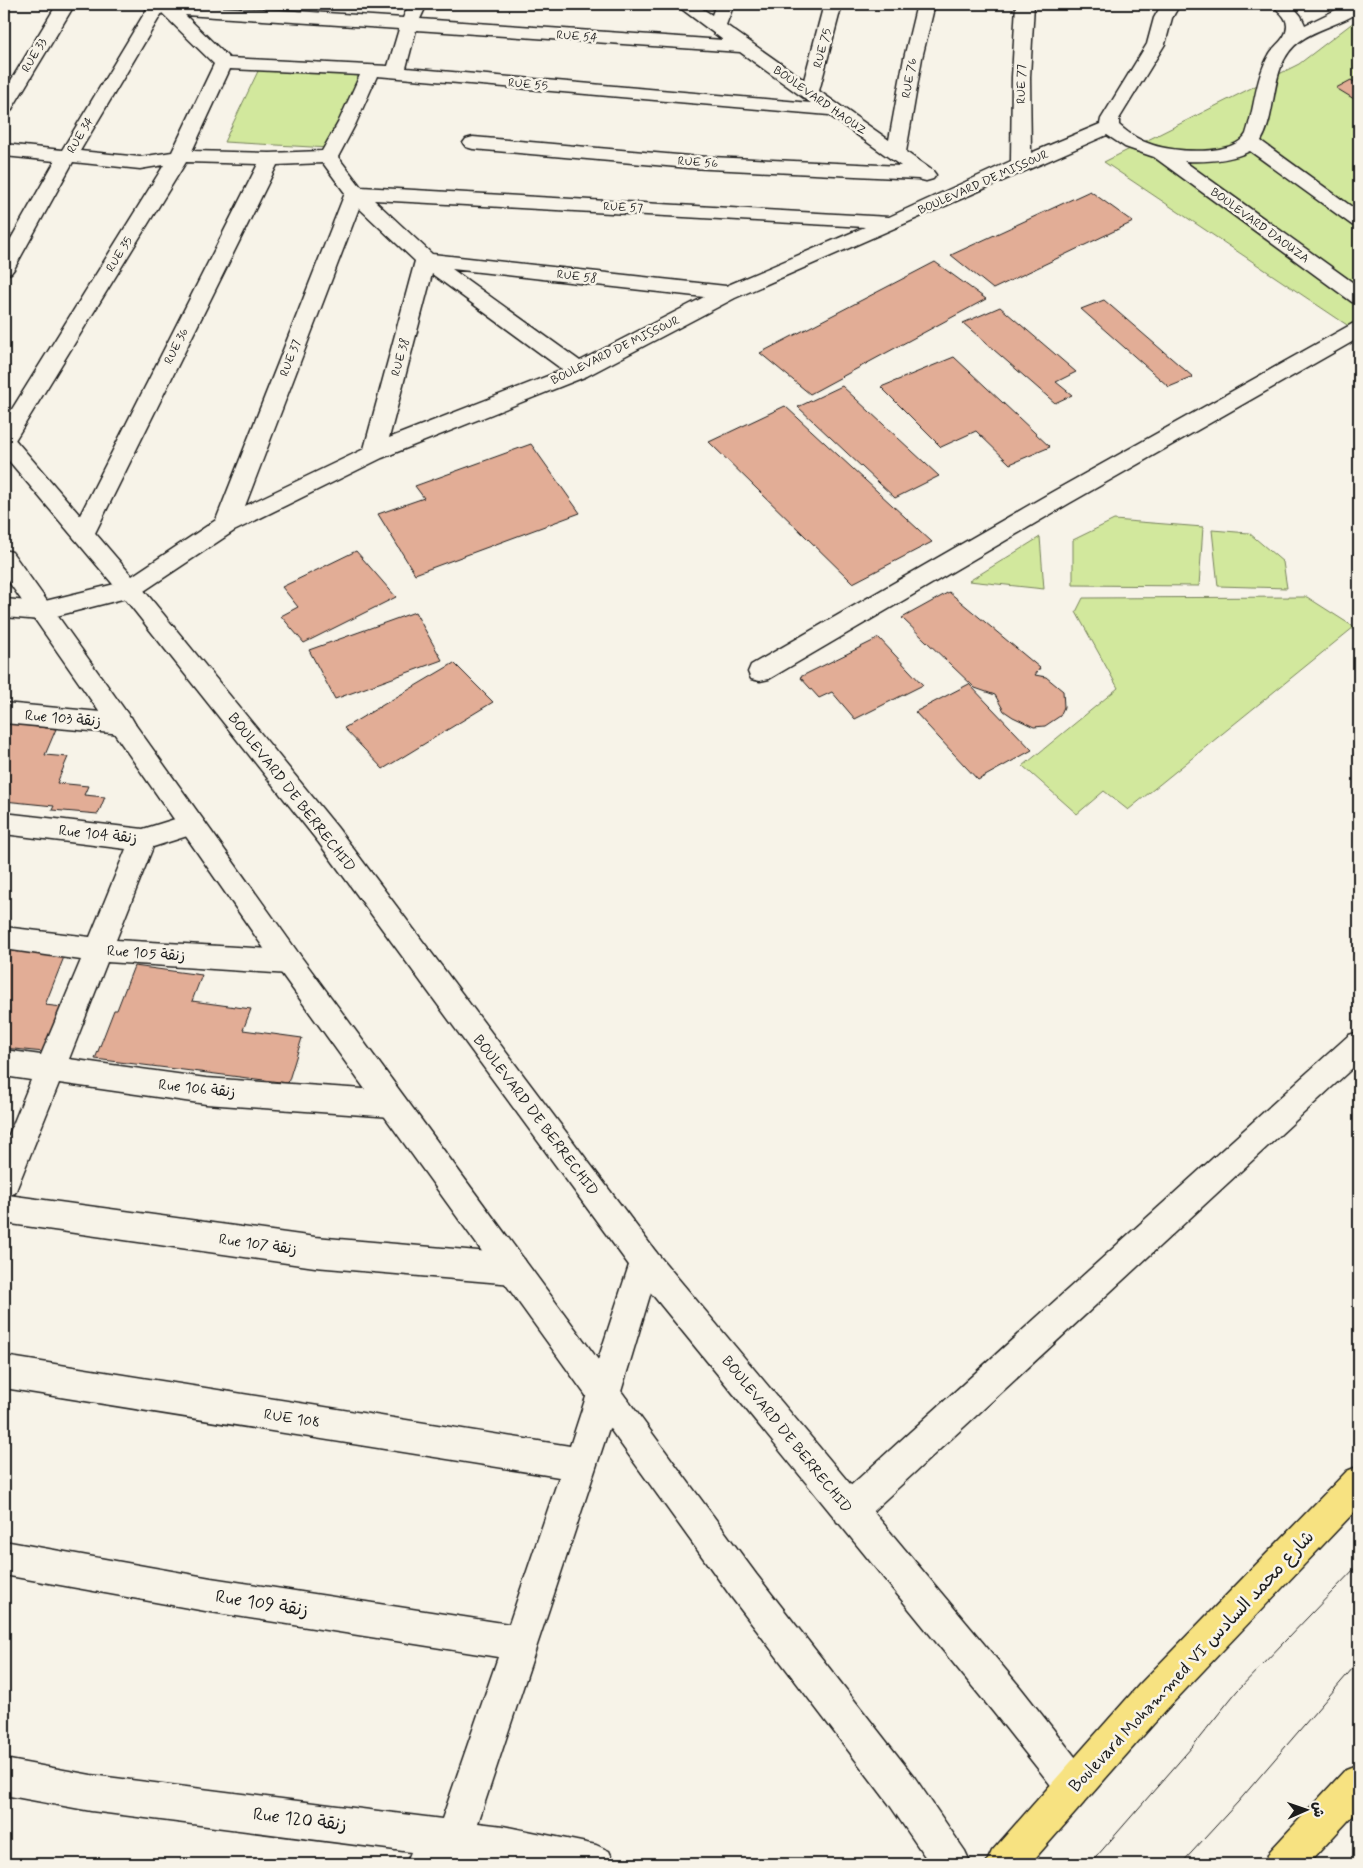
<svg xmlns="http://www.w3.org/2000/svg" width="1363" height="1868" font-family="Mynerve,'Playpen Sans Arabic',sans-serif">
<rect width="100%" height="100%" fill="#f7f3e8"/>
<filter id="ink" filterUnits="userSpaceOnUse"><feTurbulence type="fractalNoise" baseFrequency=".02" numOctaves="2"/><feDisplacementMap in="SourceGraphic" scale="10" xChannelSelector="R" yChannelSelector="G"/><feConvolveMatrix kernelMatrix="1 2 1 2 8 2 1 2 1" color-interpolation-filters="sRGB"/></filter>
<g filter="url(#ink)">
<path fill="#d2e89d" stroke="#77825c" d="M1359 18V333L1104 162 1299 64Z
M260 67 362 75 329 148 224 142Z
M1114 520 1203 527 1199 586 1073 585V540Z
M1212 530 1249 533 1283 562 1287 588 1218 586Z
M1040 537 1044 589 969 581Z
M1307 597 1354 627 1128 810 1104 791 1077 814 1023 766 1118 688 1076 612 1083 598Z"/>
<path fill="#e2ad96" stroke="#1c1c1c" d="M1359 79V102L1336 88 1351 80 1354 82Z
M1090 191 1133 222 993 289 951 255Z
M935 262 986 299 810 394 760 353Z
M1104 300 1193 377 1169 387 1081 309Z
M1000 307 1076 372 1056 382 1072 395 1055 403 963 323Z
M954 357 1050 447 1010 464 976 431 941 447 881 387Z
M842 386 939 476 895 498 798 407Z
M785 406 932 542 853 583 709 442Z
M531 444 580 513 415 574 378 514 424 498 415 486Z
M356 551 396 597 304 643 281 616 298 607 282 587Z
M949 592 1040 668 1035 675 1046 677 1063 691 1064 707 1060 716 1045 726 1034 727 1013 717 1004 711 995 695 975 688 902 618Z
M415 612 442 660 335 699 309 650Z
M879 638 923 685 855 719 832 692 819 698 800 677Z
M454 663 493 702 383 769 344 728Z
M969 684 1032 750 978 780 915 712Z
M4 723 56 729 45 755 68 757 57 783 88 786 84 795 105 797 98 814 52 810 54 806 4 801Z
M4 950 64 957 45 1005 71 1008 54 1053 4 1048Z
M134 966 202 975 192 1001 251 1009 243 1030 302 1038 288 1083 95 1059 114 1010H117Z"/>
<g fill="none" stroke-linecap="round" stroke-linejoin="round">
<g stroke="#1c1c1c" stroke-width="3">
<path id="lane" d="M1359 1032V1062L861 1522 849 1527 837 1522 832 1510 837 1498 1349 1035Z"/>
</g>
<g stroke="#1c1c1c" stroke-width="3">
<path id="street" d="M57 4H75L13 107 11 111 4 113V92Z
M150 4 280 10 403 18 409 4H427L420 19 723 40 675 4H695L712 15 716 4H734L726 25 804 80 824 4H842L819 91 889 140 904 58 917 4H935L922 58 906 152 933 171 936 175 933 179 926 181 918 179 689 168 473 149 466 147 463 143 466 139 473 137 689 156 901 166 829 115 377 76 356 123 338 157 361 187 889 217 1011 161 1012 77 1016 4H1034L1030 77 1031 153 1100 124 1101 119 1147 44 1154 18 1162 4H1180L1172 18 1165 44 1119 119V125C1129 134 1140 141 1153 145 1174 152 1233 157 1246 134 1255 108 1255 79 1269 55 1274 45 1287 39 1287 26 1287 16 1277 11 1272 4H1291L1301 16 1305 25 1348 4H1359V12C1341 24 1316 29 1300 41 1268 64 1279 111 1261 141L1359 212V227L1352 225 1250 151C1230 161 1206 162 1184 161L1359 287V303L1352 302 1154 157 1125 147 1107 135 735 298 587 376 382 458 234 531 138 595 41 620 4 617V599L41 602 123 582 216 520 345 193 323 163 277 165 95 533 91 539 83 541 75 539 71 533 258 164 186 162 12 445 4 447V422L164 165 140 169 73 162 14 269 11 273 4 275V251L55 161 4 156V144L62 150ZM162 13 214 64 172 152 140 157 80 151ZM185 15 399 29 388 66 229 58ZM416 30 740 52 811 103 406 68ZM230 69 360 75 338 123 322 151 270 153 192 151ZM374 200 865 227 726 286 432 254ZM359 208 415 261 364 449 245 506ZM452 269 704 297 580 361ZM432 274 563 370 389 438Z
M1359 322V338L1068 504 769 679 760 681 751 679 748 672 751 665 1052 492 1352 324Z
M4 703 122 714 131 717 135 724 131 731 122 734 4 723Z
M4 813 143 829 191 814 200 818 204 825 200 832 153 847 116 940 289 950 299 954 303 962 299 970 289 974 107 962 69 1059 206 1078 392 1091 402 1095 407 1104 402 1113 392 1117 206 1104 59 1083 15 1193 8 1195 315 1237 513 1254 524 1259 529 1269 524 1279 513 1284 315 1267 4 1223V1147L31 1080 4 1076V1050L41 1055 81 960 4 949V927L90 937 126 849 4 834Z
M645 1247 656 1252 660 1262 620 1395 478 1823 503 1826 596 1845 609 1851 615 1864H506L459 1858 453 1864H406L411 1852 91 1811 4 1795V1759L91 1775 442 1819 498 1657 211 1612 4 1575V1541L211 1578 509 1624 559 1477 4 1388V1356L570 1446 630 1262 634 1252Z"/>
</g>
<g stroke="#1c1c1c" stroke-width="3">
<path id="secondary" d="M4 434 12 436 138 583 337 827 656 1252 1020 1687 1087 1772 1092 1785 1087 1798 1074 1803 1061 1798 994 1713 634 1272 319 843 122 595 4 455Z
M4 550 12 552 299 954 756 1574 915 1778 965 1851 971 1864H930L889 1804 732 1598 279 970 4 575Z"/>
</g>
<g stroke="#1c1c1c" stroke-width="3">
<path id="primary" d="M1359 1466V1507L1165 1711 1030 1864H986L992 1851 1139 1685 1347 1471Z
M1359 1764V1809L1308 1864H1264L1270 1851 1346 1769Z"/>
</g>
<use href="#lane" fill="#f7f3e8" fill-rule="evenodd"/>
<use href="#street" fill="#f7f3e8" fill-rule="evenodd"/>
<use href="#secondary" fill="#f7f3e8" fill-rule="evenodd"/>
<use href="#primary" fill="#f7e281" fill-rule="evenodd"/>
<path stroke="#1c1c1c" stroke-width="1" d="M1090 1864 1192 1747 1237 1691 1359 1564
M1181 1864 1238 1802 1359 1661"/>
</g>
</g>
<g text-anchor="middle" stroke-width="5" stroke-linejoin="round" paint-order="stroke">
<g font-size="12" fill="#1c1c1c" stroke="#f7f3e8">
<text transform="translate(577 36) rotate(4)" y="4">RUE 54</text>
<text transform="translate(822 48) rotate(-75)" y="4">RUE 75</text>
<text transform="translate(34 55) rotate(-59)" y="4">RUE 33</text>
<text transform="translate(909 78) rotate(-80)" y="4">RUE 76</text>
<text transform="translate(528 84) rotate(5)" y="4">RUE 55</text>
<text transform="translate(1021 84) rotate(-89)" y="4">RUE 77</text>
<text transform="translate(820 100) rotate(35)" y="4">BOULEVARD HAOUZ</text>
<text transform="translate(80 135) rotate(-59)" y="4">RUE 34</text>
<text transform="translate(698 162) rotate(4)" y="4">RUE 56</text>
<text transform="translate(983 182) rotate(-24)" y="4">BOULEVARD DE MISSOUR</text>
<text transform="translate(623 207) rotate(3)" y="4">RUE 57</text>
<text transform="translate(1260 225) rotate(36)" y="4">BOULEVARD DAOUZA</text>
<text transform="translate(119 254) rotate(-58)" y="4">RUE 35</text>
<text transform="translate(577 276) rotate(6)" y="4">RUE 58</text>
<text transform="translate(176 346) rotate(-63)" y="4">RUE 36</text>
<text transform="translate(615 350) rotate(-26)" y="4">BOULEVARD DE MISSOUR</text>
<text transform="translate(400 357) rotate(-75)" y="4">RUE 38</text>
<text transform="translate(290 358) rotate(-69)" y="4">RUE 37</text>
</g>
<g font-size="15" fill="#1c1c1c" stroke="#f7f3e8">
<text transform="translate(63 718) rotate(5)" y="5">Rue 103 زنقة</text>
<text transform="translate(292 792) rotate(52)" y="5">BOULEVARD DE BERRECHID</text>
<text transform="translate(98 834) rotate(6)" y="5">Rue 104 زنقة</text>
<text transform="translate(146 953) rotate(4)" y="5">Rue 105 زنقة</text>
<text transform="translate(197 1088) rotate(6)" y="5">Rue 106 زنقة</text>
<text transform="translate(536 1115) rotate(53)" y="5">BOULEVARD DE BERRECHID</text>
<text transform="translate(258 1244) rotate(8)" y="5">Rue 107 زنقة</text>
<text transform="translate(292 1418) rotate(9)" y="5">RUE 108</text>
<text transform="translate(787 1434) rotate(51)" y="5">BOULEVARD DE BERRECHID</text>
</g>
<g font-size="18" fill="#1c1c1c" stroke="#f7f3e8">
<text transform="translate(262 1603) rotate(9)" y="6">Rue 109 زنقة</text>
<text transform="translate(1191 1661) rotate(-47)" y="6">Boulevard Mohammed VI شارع محمد السادس</text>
<text transform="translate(300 1819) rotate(7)" y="6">Rue 120 زنقة</text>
</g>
</g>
<rect width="1363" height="1868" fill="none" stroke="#f7f3e8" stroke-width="20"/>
<rect x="10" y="10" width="1343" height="1848" fill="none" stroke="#1c1c1c" stroke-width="2" filter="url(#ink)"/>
<g transform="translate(1306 1810) rotate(88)" stroke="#f7f3e8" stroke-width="4" paint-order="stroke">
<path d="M0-4L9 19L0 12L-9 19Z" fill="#1c1c1c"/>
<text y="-8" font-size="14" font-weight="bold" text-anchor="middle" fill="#1c1c1c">ش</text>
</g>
</svg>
